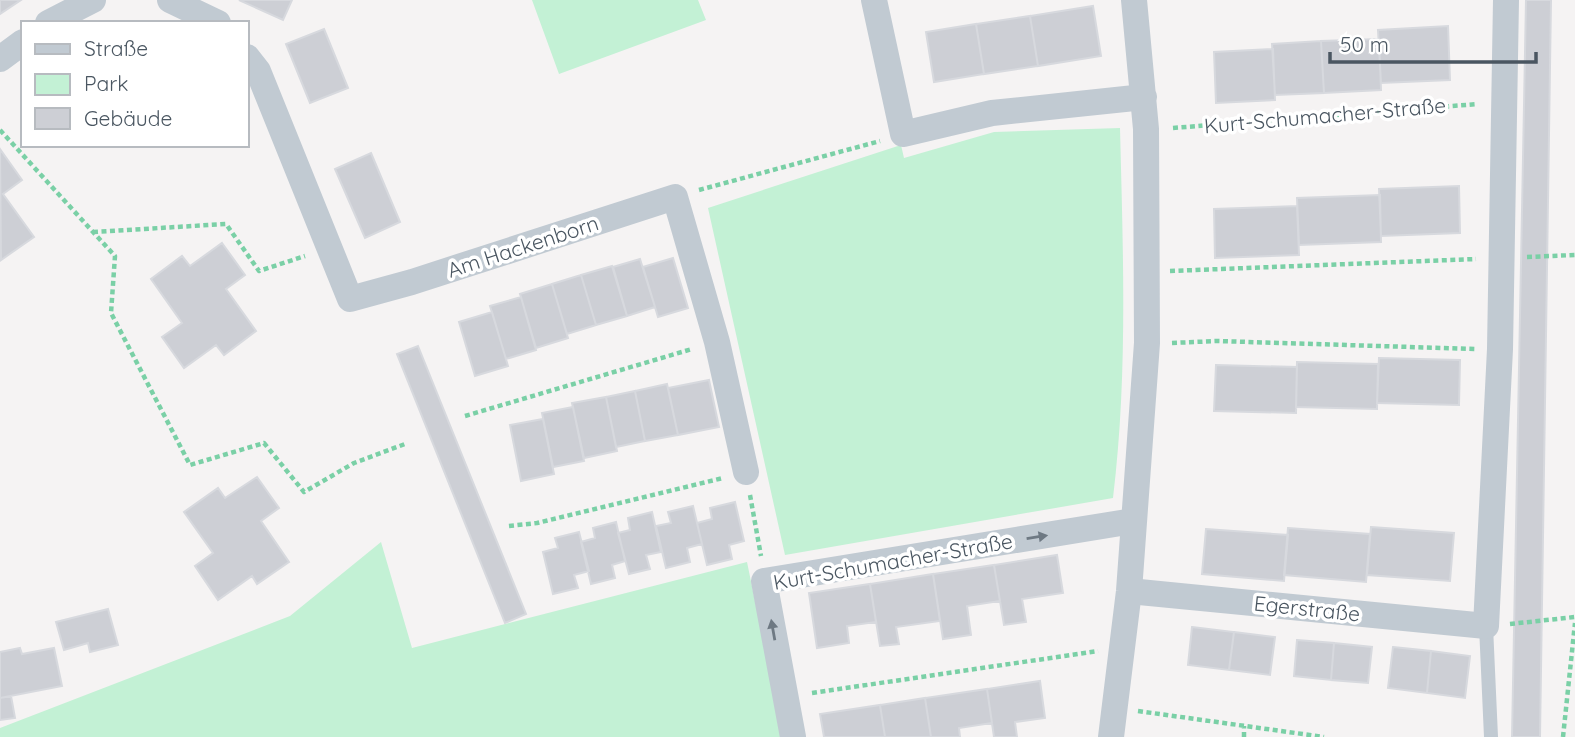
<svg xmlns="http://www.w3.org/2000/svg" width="1575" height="737" font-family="Quicksand,sans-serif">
<rect width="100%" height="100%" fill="#f5f3f3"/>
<path fill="#c3f1d5" d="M532 0H698L706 20 559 74Z
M1120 128C1123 251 1128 375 1113 498L785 555 708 208 901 145 904 158 994 132Z
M381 542 412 648 747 562 783 737H0V728L290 616Z"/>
<path fill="#cdcfd5" stroke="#d7d9de" stroke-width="2" d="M0 0H21L0 14Z
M239 0H292L283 20Z
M1526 0H1551L1540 737H1512Z
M1093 6 1101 56 1038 66 1030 16Z
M1030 16 1038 66 984 74 976 24Z
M976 24 984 74 934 82 926 32Z
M1448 26 1450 80 1381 83 1378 30Z
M324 29 348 88 310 103 286 44Z
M1379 39 1381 90 1324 93 1321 41Z
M1321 41 1324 93 1275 95 1272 44Z
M1273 49 1275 100 1216 103 1214 52Z
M0 149 22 180 3 194 34 237 1 260Z
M371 153 400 222 365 238 335 169Z
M1459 186 1460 233 1381 236 1379 189Z
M1380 195 1381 242 1299 245 1297 198Z
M1297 206 1299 255 1215 258 1214 209Z
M222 243 245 275 226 289 256 331 224 355 216 345 184 368 162 337 182 323 151 279 182 256 190 266Z
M673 258 688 308 658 317 643 267Z
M640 259 655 307 627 316 613 267Z
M612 266 627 316 596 325 581 275Z
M581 275 596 325 567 334 552 284Z
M552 284 568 338 536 348 520 294Z
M521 297 536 350 506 359 490 306Z
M492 312 508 366 475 376 459 322Z
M418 346 526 614 505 623 397 354Z
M1379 358 1460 360 1459 405 1377 403Z
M1297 362 1378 364 1377 409 1296 407Z
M1216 365 1297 367 1296 413 1214 411Z
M709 380 719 427 678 435 668 388Z
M667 384 678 435 645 441 635 391Z
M635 391 645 441 616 447 606 397Z
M606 397 617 451 584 458 572 403Z
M573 407 584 461 553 467 542 413Z
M543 419 554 474 521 481 510 425Z
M257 477 279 508 261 521 289 562 257 584 252 576 218 600 195 566 213 553 184 512 218 488 225 498Z
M735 502 744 541 729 545 732 559 707 565 697 523 712 519 710 508Z
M693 506 702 544 687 548 690 562 666 568 656 526 671 523 668 512Z
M652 512 661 552 646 555 650 569 629 574 618 533 630 530 628 518Z
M616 522 625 561 612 565 615 578 591 584 581 542 595 538 593 528Z
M1371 527 1454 533 1450 581 1367 575Z
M1288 528 1370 534 1366 582 1284 575Z
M1206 529 1288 535 1284 581 1202 574Z
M579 532 589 571 574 575 578 588 553 594 543 552 558 548 555 538Z
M1057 555 1063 593 1022 599 1026 622 1004 625 994 565Z
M994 565 1000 601 967 606 971 635 943 639 933 574Z
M933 574 940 621 896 627 899 644 880 646 870 584Z
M870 584 876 622 847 626 849 643 817 648 809 593Z
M108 609 118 645 90 652 88 643 64 650 56 622Z
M1192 627 1234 632 1229 670 1188 665Z
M1234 632 1275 637 1270 675 1229 670Z
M1297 640 1334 643 1331 680 1294 676Z
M1334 643 1372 647 1368 683 1331 680Z
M1393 647 1431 651 1427 693 1388 688Z
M20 648 22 654 54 648 62 686 0 698V652Z
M1431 651 1470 656 1465 698 1427 693Z
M1040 681 1045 718 1015 722 1017 737H994L987 689Z
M987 689 992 723 959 728 960 737H931L925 698Z
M11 696 15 718 0 720V698Z
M925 698 931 737H885L880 705Z
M880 705 885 737H824L820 714Z"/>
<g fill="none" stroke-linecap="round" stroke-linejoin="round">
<path stroke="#7ad0a6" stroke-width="4.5" stroke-dasharray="5 3.5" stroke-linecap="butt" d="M1173 128 1478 104
M0 130 115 256 111 313 190 465 264 443 304 492 354 463 405 444
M699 190 880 141
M93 232 226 224 259 271 305 256
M1527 257 1575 255
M1170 271 1476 259
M1172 343 1217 341 1475 349
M465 416 692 349
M750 495 761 556
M509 526 537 523 723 478
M1510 624 1575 617
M812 693 1098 651
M1138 711 1324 737
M1244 737V726
M1563 737 1575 623"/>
<path stroke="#c1cad2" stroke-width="14" d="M1486 626 1491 737"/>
<path stroke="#c1cad2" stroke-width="26" d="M170 0 218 23
M874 0 903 134 992 113 1144 97
M48 23 93 0
M247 57 258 71 350 299 412 282 675 197 717 342 746 472
M0 59 23 42
M1129 591 1486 626 1500 349 1506 0
M793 737 764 581 1133 521
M1111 737 1129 591 1147 343 1146 129 1134 0"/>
</g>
<defs><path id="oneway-solid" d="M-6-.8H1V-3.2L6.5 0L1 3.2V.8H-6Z" transform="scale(1.75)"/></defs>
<g fill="#6e7983">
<use href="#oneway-solid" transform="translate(1037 537) rotate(-9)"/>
<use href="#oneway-solid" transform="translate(773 630) rotate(-100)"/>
</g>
<g text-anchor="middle" stroke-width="7" stroke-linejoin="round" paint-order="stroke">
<g font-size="21" fill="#4a5661" stroke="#fff">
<text transform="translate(1325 116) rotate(-5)" y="7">Kurt-Schumacher-Straße</text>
<text transform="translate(523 247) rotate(-18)" y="7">Am Hackenborn</text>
<text transform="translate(893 562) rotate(-10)" y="7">Kurt-Schumacher-Straße</text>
<text transform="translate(1307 609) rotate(6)" y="7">Egerstraße</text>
</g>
</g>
<rect x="21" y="21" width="228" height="126" fill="#ffffff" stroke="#b7bbc0" stroke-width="2"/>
<rect x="35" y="44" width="35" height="10" fill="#c1cad2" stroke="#b7bbc0" stroke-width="2"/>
<text x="84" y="56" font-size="21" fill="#4a5661">Straße</text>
<rect x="35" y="74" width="35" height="21" fill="#c3f1d5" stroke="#b7bbc0" stroke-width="2"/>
<text x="84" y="91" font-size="21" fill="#4a5661">Park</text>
<rect x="35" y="108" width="35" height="21" fill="#cdcfd5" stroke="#b7bbc0" stroke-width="2"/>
<text x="84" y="126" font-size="21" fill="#4a5661">Gebäude</text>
<path d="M1330 52v10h206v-10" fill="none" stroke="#4a5661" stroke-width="3.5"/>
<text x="1340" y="52" font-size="21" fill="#4a5661" stroke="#ffffff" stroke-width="5" paint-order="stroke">50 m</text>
</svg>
